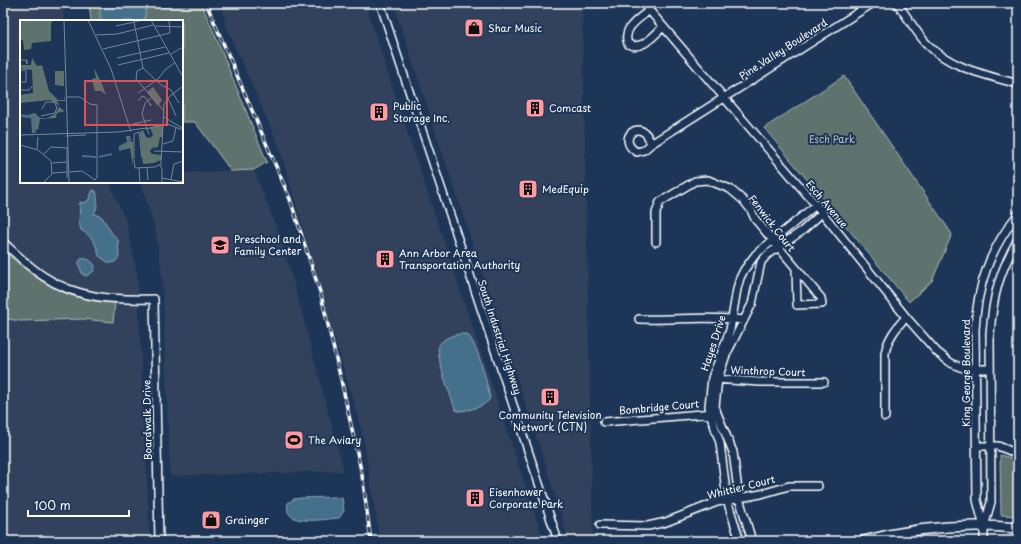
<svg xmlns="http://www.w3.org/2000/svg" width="1021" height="544" font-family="'Playpen Sans',sans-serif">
<rect width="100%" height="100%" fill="#1d3557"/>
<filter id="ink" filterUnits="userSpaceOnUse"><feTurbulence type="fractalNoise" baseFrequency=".025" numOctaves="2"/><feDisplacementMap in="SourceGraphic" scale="8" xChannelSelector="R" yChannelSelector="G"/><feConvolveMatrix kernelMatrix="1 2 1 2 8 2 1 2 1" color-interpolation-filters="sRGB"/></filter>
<g filter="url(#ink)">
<path fill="#30435c" d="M3 3H63L64 21H21V182H109L127 224 137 274 150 541H3Z
M221 3H365L411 143 544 541H380L363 436 280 149 226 26Z
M393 3H582L593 541H569L543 457Z
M254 170 282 243 293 280 344 471 170 476 162 275 156 233 141 182H182V173Z"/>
<path fill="#5e736e" stroke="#aeb9b6" d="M89 3H201L213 30 267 162 254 170 231 171 195 122H182V21H91Z
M844 76 952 234 932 281 909 302 764 128Z
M3 250C38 282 66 301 115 303L113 322 82 319 21 321 8 319 3 314Z
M1000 455 1011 458 1018 462V516L1001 515Z"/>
<path fill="#456f8c" stroke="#8fa9ba" d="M101 3H142L146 8 144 21H101L100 15Z
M93 190 96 191C98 198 98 207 94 214L102 217 111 232 118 240 119 257 115 262 109 263 99 256C96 243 93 237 81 230L79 222 80 202 84 203 88 201Z
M81 259C88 258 91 260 95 266L94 271 86 276 82 274C81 267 76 265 81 259Z
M460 334H467C478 345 487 382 490 398 486 407 467 411 458 411L455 409C451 396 435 357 439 346 442 338 453 335 460 334Z
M334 497 342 498 344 511 339 518C327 519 298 524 290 515 287 512 287 506 288 503L294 499 302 498Z"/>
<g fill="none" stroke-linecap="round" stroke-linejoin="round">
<g stroke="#fff" stroke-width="10">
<path id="minor" d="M380 3 558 541
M643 3 816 205 906 317 937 352 951 363 960 367 968 369H990
M897 3C907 16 915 31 926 43 950 68 986 75 1018 84
M648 11C638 20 622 28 628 44 642 51 653 36 663 27
M651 144C642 114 614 140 637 152L644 150 651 144 873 3
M3 242C16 254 28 266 43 276 77 299 115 300 154 299L159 541
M656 242V213L660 202 695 181 708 180 730 189 743 200 751 210 755 219 821 298 822 304 797 305 796 269
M639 319C674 320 709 316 744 320
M714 379 760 382H824
M885 417V353C888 338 896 328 906 317
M604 422 714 413
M977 446H998L1018 454
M600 525 648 526 666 522 717 502 761 494 789 486H818
M984 527 991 502 990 334C993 295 999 273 1018 239
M740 541 727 500 720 443 710 413 709 406 712 378 730 330 737 289 740 278 744 270 756 254 816 205
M752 541 739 498 733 452 717 413 715 406 718 379 726 355 752 304 761 262 767 255 802 231 822 213
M984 541V527L977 500 975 330C977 285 990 249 1018 214"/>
</g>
<g stroke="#fff" stroke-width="12">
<path id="major" d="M863 541C912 528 967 523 1018 528"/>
</g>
<use href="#minor" stroke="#1d3557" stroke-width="7"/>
<use href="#major" stroke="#1d3557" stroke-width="9"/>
<g stroke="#fff" stroke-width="3.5">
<path id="rail" d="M206 3 290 199 321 295 342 384 362 475 371 541"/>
</g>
<use href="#rail" stroke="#1d3557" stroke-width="2" stroke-dasharray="6" stroke-linecap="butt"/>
</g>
</g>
<defs>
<g id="shop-square" transform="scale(1)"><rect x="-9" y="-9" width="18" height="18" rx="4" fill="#ff9aa2" stroke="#1d3557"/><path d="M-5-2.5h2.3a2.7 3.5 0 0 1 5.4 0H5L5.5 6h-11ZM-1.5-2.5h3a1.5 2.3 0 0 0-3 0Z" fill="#111"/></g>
<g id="building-square" transform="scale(1)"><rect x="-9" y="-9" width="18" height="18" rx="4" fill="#ff9aa2" stroke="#1d3557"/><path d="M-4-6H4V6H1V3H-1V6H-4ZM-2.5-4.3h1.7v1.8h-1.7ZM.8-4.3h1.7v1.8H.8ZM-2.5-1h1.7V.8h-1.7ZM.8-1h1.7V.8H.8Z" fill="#111"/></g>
<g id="school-square" transform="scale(1)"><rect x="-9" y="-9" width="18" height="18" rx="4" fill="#ff9aa2" stroke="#1d3557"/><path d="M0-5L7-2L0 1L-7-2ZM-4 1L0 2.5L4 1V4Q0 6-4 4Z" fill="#111"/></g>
<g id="stadium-square" transform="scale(1)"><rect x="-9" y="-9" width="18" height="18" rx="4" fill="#ff9aa2" stroke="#1d3557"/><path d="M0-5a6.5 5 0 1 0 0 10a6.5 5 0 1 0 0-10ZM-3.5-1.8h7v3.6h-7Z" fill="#111"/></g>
</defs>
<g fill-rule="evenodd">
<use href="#shop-square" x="474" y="28"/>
<use href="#building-square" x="535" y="108"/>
<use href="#building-square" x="379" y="112"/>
<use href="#building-square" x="528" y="189"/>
<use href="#school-square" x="220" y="245"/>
<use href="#building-square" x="385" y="259"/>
<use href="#building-square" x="550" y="397"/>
<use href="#stadium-square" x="294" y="440"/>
<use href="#building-square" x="475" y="498"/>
<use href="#shop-square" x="211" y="520"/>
</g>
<g text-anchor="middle" stroke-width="4" stroke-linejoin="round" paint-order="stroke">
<g font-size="10" fill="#fff" stroke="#1d3557" text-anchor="start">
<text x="488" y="32">Shar Music</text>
<text x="393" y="110">Public<tspan x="393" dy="12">Storage Inc.</tspan></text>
<text x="549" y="112">Comcast</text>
<text x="542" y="193">MedEquip</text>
<text x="234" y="243">Preschool and<tspan x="234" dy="12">Family Center</tspan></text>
<text x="399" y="257">Ann Arbor Area<tspan x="399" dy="12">Transportation Authority</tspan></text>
<text x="550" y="419" text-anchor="middle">Community Television<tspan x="550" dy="12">Network (CTN)</tspan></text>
<text x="308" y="444">The Aviary</text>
<text x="489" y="496">Eisenhower<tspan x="489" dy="12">Corporate Park</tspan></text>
<text x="225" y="524">Grainger</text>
</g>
<g font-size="10" fill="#fff" stroke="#1d3557">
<text transform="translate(783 49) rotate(-33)" y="4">Pine Valley Boulevard</text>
<text transform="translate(827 204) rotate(50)" y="4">Esch Avenue</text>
<text transform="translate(772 223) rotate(52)" y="4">Fenwick Court</text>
<text transform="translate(500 337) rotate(72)" y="4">South Industrial Highway</text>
<text transform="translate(713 343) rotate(-72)" y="4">Hayes Drive</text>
<text transform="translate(768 371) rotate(2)" y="4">Winthrop Court</text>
<text transform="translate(966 373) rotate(-90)" y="4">King George Boulevard</text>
<text transform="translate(659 407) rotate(-5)" y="4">Bombridge Court</text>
<text transform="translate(147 420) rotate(-91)" y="4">Boardwalk Drive</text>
<text transform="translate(741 487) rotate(-14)" y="4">Whittier Court</text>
</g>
<g font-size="10" fill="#b7c0be" stroke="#1d3557">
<text x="832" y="143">Esch Park</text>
</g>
</g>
<g transform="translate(20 20)">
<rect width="163" height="163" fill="#1d3557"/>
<path d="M0 0H34L31 3V21L12 23 11 29 4 30 3 20H0ZM12 38 17 46 22 45 29 71 38 80H44L45 75V81H37L40 86 30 80 0 83V75L13 73 12 50 2 49 0 45H11ZM74 48 82 64 86 75 81 71H75L72 59 76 58ZM35 51H44V66L35 65ZM133 67 142 80 138 86 127 72ZM39 87 45 91 37 93 36 98 20 99 18 110 15 109 16 113H12L11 98 0 97 15 93 20 98H27L35 94ZM143 105V117H140L138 127 132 128 130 131 132 134 141 135V140L134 143 123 144 120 112 123 110 126 117 130 118 133 115 130 108ZM106 116H111L108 121 113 122V146L110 128 99 131V126L107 122Z" fill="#5e736e"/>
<path fill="none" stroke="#456f8c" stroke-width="2" d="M0 95 14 97 15 113M99 130 111 119M62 136 76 137M79 137 92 134"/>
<path fill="none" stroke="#77869a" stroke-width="1" d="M44 0 49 163M68 0 91 49 111 112M131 0 163 57M114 2 123 48 141 65 151 70 159 83M96 6 123 0M135 6 163 7M76 15 97 14 133 5M83 29 150 13 149 0M151 34 163 27M97 38 145 27M0 40H7V44L6 40M98 45 149 33M123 48 117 51 116 59 144 91M0 50H6V62H0M0 70H9L12 66M118 73 138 59 145 50 154 43M47 77H60L70 84 77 85V157L75 160 62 151 49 152M148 78 156 96M118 81 122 76 125 77 131 85V86L129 83M21 96 35 93 37 87 34 82H26L22 89M144 97 162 108M113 104 131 100M125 109 147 104 163 110M119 112 122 138M129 114 122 94 125 83 131 78M0 115 98 112 126 108M46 116 66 115M143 124 153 121 156 108M0 125 18 130 31 141 32 154 23 163M47 127V158M17 129 18 117M134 131 163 132M24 134 31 127 47 128M114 139V114L119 112M114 140 115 148 135 147 141 144 144 84 149 77 163 66M32 143 47 142M140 145 142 149V163M119 148 120 163M127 148 128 160M32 153 47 152M142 158 163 162M151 159 154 144 163 141"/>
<path fill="#de5353" fill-opacity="0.15" stroke="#de5353" stroke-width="2" d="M65 61H147V105H65Z"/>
<rect width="163" height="163" fill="none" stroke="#fff" stroke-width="2"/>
</g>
<rect width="1021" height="544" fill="none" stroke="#1d3557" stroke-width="16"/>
<rect x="8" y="8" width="1005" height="528" fill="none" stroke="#fff" stroke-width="1.5" filter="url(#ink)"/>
<path d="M28 510v6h101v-6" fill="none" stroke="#ffffff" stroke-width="2"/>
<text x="34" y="510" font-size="12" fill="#ffffff" stroke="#1d3557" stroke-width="3" paint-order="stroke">100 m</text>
</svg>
